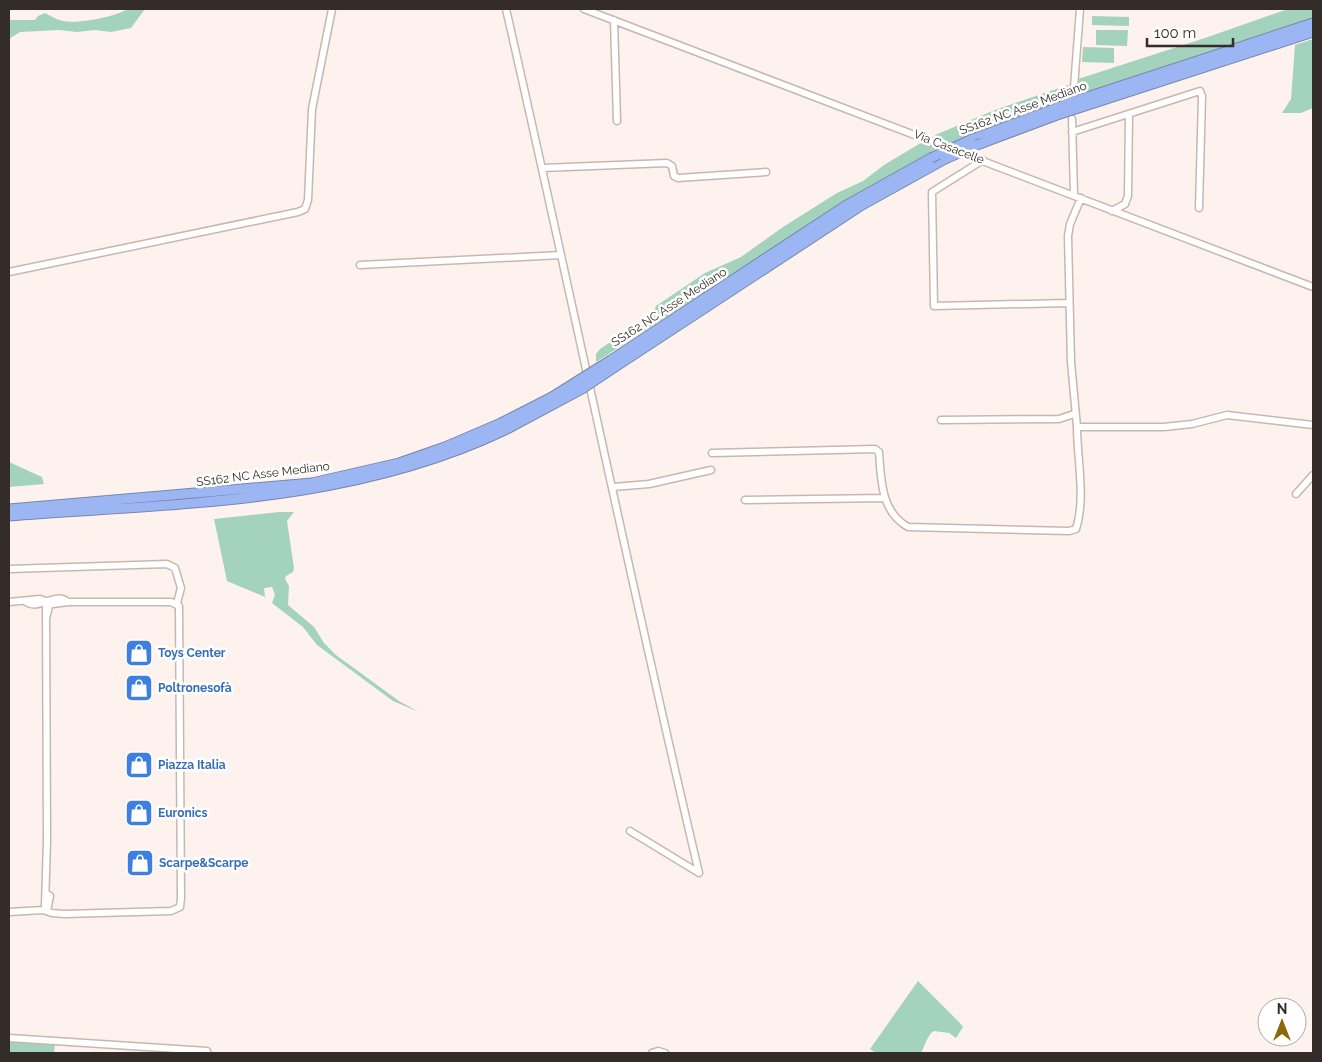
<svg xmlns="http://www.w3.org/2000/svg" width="1322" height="1062" font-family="Raleway,sans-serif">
<rect width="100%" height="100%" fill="#fdf2ed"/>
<path fill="#a3d3bd" d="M128 9H145L131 28 111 32 95 30 77 32 59 30 20 32 9 39V20H35L38 16 45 13C51 16 57 20 63 21 79 24 114 17 128 9Z
M1288 9H1313V20L1066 100 950 144 938 140 935 135 995 110 1068 85 1070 90 1077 88 1078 79 1205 38Z
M1092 16 1129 17V26L1092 25Z
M1096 30H1128L1127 46 1096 45Z
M1313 39V108L1301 113H1282L1291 99 1295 45Z
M1083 47 1114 48V63L1082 62Z
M924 141 938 148 856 195 596 362V354L600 349 653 314 656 306 705 273 741 257 783 227 837 193 863 181 884 165Z
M9 462 42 477 44 484 9 487Z
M279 512H294L287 521 294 568 293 572 286 576 285 579 289 586 288 605 314 627 324 643 336 655 399 701 419 712 393 701 317 645 303 627 272 603 275 595 272 587 264 588 265 597 227 581 214 519Z
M918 981 959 1022 963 1027 956 1038 949 1033 934 1031C927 1035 925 1046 921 1053H876L870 1049Z
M9 1041 55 1044 54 1053H9Z"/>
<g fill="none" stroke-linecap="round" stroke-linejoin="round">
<path stroke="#d5cac6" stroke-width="6" stroke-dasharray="6 3" stroke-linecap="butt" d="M1073 105 1074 87"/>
<g stroke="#c9b7ae" stroke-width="9">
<path id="minor" d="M506 9C572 297 631 586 699 873L630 831
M584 9 1313 287
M614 20 617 121
M1074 87 1080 9
M1072 119 1074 195
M1072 132 1200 91 1202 96 1199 208
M983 160 932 192 934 306 1068 303
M542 168 667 163 672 166 674 176 678 178 766 172
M1112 211 1125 204 1128 196 1129 114
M360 265 561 255
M9 272 298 212 305 209 308 200 312 109 332 9
M941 420 1059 419 1074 414
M1077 427 1071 362 1068 236 1070 224 1081 198
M712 453 875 449 879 452C881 480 881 512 908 527L1069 531 1076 529C1086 498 1077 459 1077 427H1164L1192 424 1227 415 1313 425
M613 487 649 484 711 470
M1296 494 1313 475
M745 500 885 498
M9 569 167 564 175 568 181 588 177 603
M46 601 47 840 45 906 47 911
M46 601 49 606 46 619
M9 602 40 599 53 604 68 602H171L179 606 181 898 180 907 171 911 64 914 52 913 43 910 9 912
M26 602C40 611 54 591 68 602
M47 894 50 896 47 911
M9 1038 207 1051
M652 1053 658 1051 665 1053"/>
</g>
<g stroke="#7786ac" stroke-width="11">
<path id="highway" d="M970 140 1078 100 1313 23
M982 143 1057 115 1313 32
M611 360 845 206 931 158
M615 367 862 205 945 159
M9 509 312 483 399 463 445 447 501 423
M9 516C177 503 350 504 505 430"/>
</g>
<use href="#minor" stroke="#fff" stroke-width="6"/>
<use href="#highway" stroke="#9cb6f3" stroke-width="9"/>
<g stroke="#7786ac" stroke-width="11" stroke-linecap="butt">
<path id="highway-bridge" d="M931 158 970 140
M945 159 982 143
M501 423 552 397 611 360
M505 430 582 389 615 367"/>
</g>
<use href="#highway-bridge" stroke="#9cb6f3" stroke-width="9"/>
</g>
<defs>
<g id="shop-square" transform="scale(1.4375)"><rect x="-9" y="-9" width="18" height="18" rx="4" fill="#3f7fe0" stroke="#fff"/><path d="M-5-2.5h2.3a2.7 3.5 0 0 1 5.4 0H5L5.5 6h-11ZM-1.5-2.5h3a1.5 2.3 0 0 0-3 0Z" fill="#fff"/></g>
</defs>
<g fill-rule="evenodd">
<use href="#shop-square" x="139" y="653"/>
<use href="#shop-square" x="139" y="688"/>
<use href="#shop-square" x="139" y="765"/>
<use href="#shop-square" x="139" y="813"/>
<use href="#shop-square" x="140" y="863"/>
</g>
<g text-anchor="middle" stroke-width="5" stroke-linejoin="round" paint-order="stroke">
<g font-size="12" fill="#332c28" stroke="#fff">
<text transform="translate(1023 108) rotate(-20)" y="4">SS162 NC Asse Mediano</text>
<text transform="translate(949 147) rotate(21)" y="4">Via Casacelle</text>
<text transform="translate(669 307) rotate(-33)" y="4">SS162 NC Asse Mediano</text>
<text transform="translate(263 474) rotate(-7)" y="4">SS162 NC Asse Mediano</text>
</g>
<g font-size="12" font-weight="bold" fill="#366cbe" stroke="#fff" text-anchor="start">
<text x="158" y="657">Toys Center</text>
<text x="158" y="692">Poltronesofà</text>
<text x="158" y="769">Piazza Italia</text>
<text x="158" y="817">Euronics</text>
<text x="159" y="867">Scarpe&amp;Scarpe</text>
</g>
</g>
<rect width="1322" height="1062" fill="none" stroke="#332c28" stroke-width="20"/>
<g transform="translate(1282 1022)"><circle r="24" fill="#ffffff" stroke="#adaba9"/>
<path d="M0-4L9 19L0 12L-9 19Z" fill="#8e660b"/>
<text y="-8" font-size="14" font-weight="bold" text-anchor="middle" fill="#332c28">N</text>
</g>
<path d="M1147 38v8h86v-8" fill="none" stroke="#332c28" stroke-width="2.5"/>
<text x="1154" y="38" font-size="15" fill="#332c28" stroke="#ffffff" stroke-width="4" paint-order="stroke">100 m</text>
</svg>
